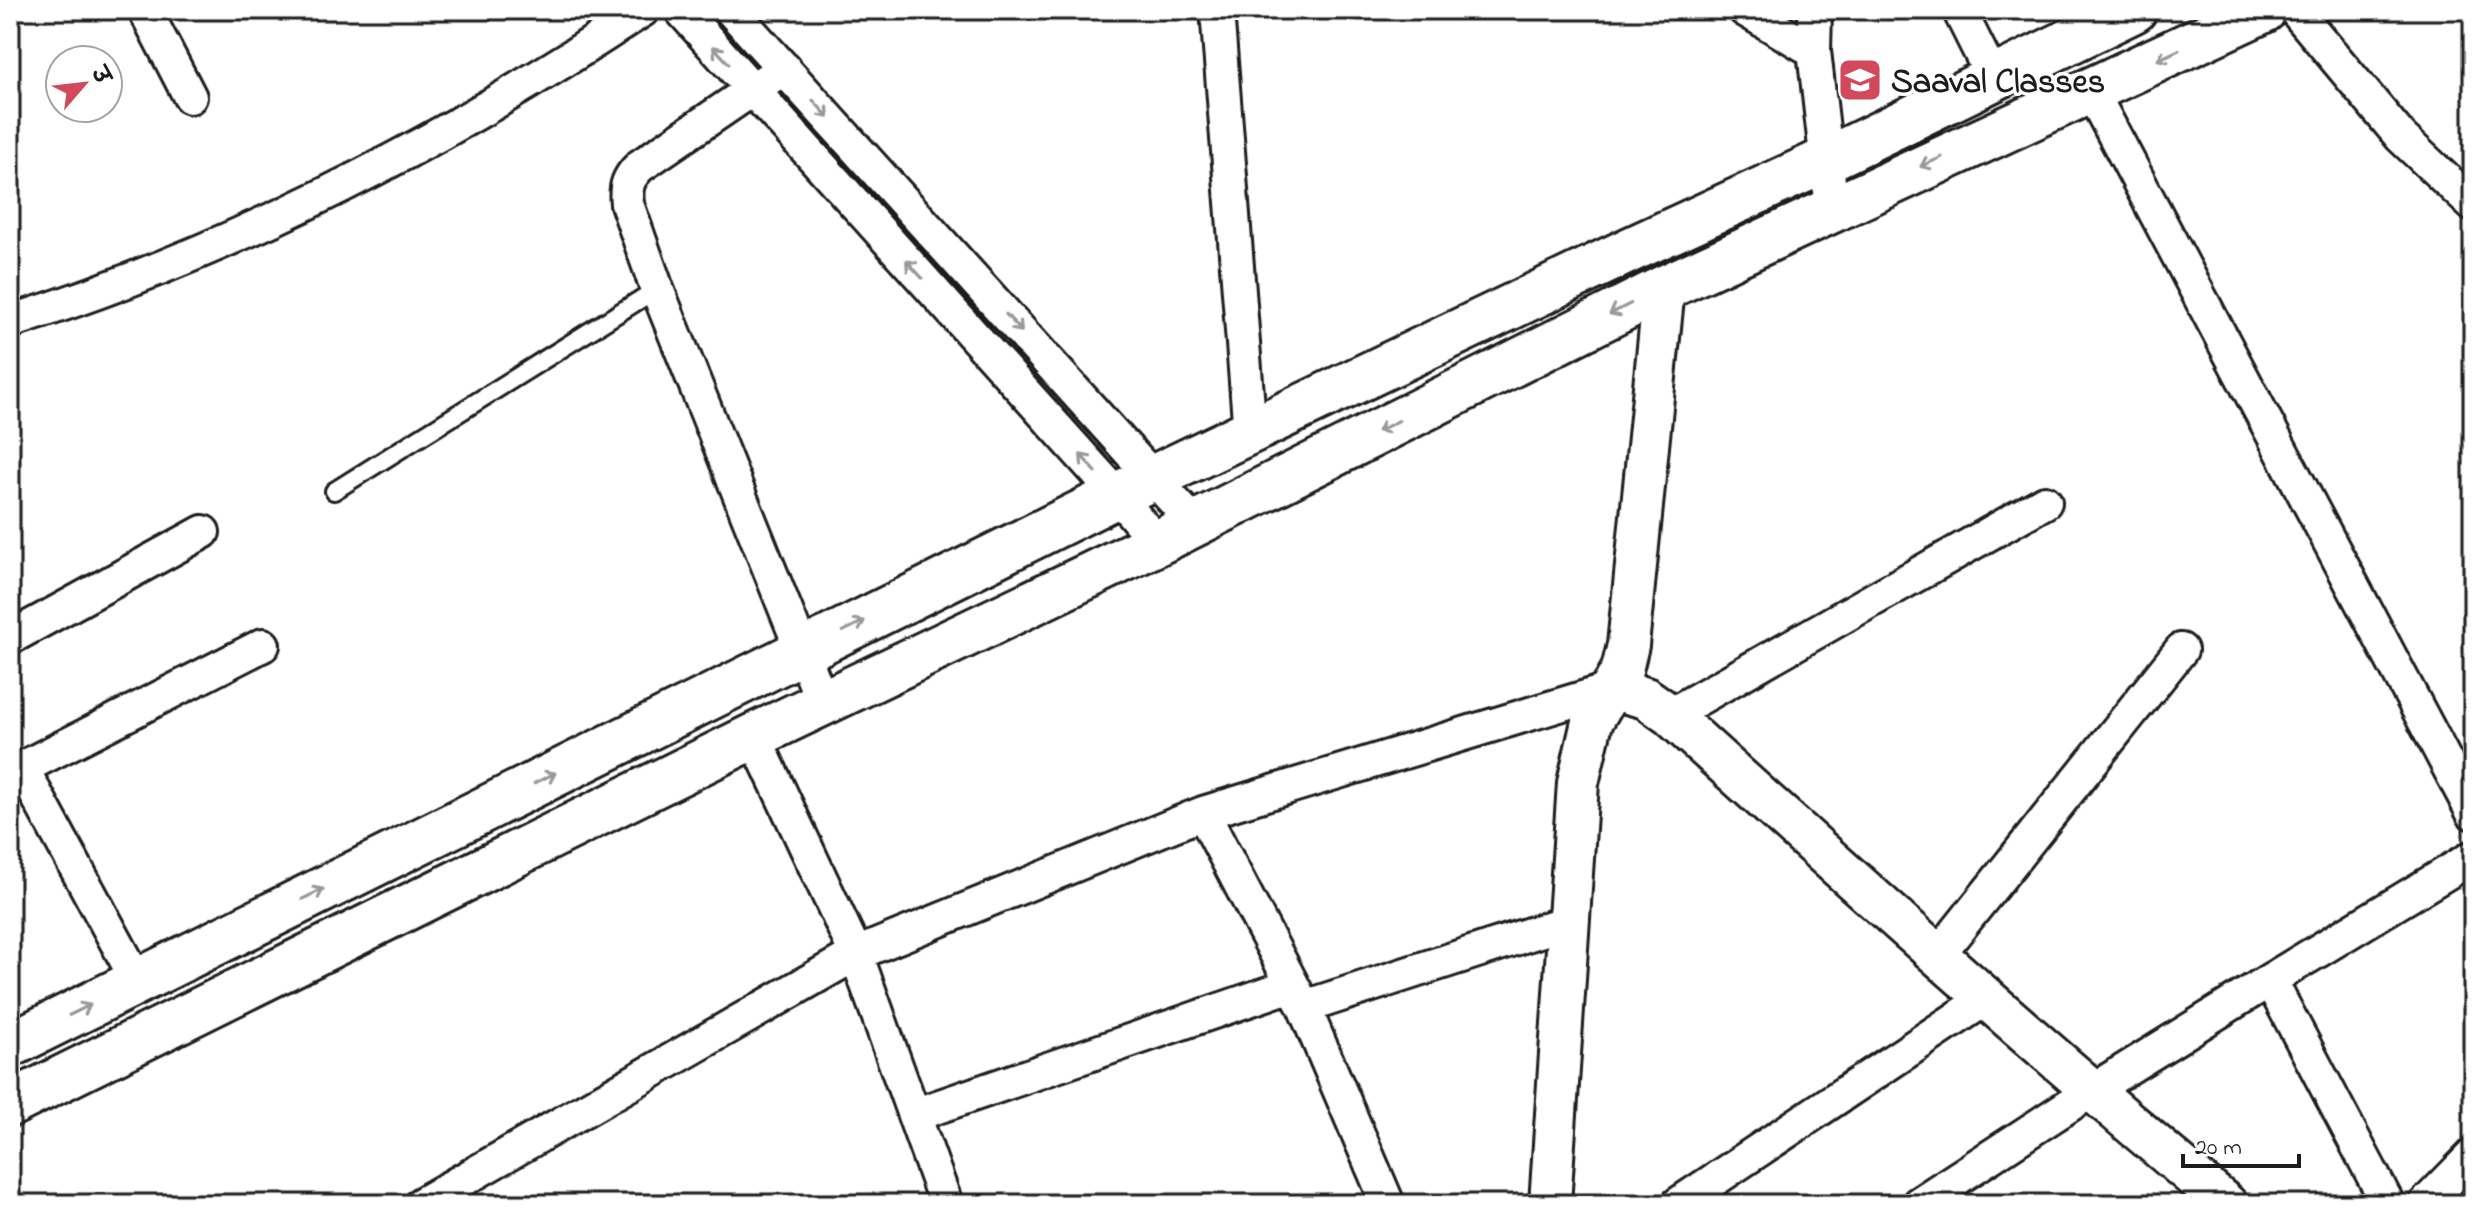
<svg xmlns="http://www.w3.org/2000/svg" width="2483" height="1214" font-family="'Indie Flower','Playpen Sans Deva',sans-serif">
<rect width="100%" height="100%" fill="#fff"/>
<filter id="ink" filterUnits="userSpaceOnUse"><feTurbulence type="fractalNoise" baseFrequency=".0125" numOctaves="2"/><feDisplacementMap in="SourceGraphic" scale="16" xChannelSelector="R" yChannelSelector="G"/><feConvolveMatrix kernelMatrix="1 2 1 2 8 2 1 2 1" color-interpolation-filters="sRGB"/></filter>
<g filter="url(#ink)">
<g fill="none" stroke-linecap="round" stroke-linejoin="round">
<g stroke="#1c1c1c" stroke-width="22">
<path id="service" d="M334 491 657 289"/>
</g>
<g stroke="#1c1c1c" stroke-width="38">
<path id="minor" d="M145 10 190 97
M681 10 1117 495 1157 543
M731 10 1194 523
M1217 10 1250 433
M1745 10 1814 51
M1815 10 1814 51 1832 208
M1959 10 1993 78
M2295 10 2401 137 2473 205
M784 68 640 166C628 178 625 186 627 204L657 289 823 703
M2091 91 2473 813
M10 322C236 250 446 141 643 10
M10 638 203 532
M1670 715 2045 502
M754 736 856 954 946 1204
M22 768 138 982
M10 771 22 768 263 645
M1203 813 1304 1007 1388 1204
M1937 956 2181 650
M2270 980 2473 857
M1304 1007 1570 921
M914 1115 1292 985
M421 1204 856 954 1203 813 1612 689
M1678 1204 1987 998
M1918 1204 2091 1091 2270 980 2388 1204
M2425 1204 2473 1155"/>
</g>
<g stroke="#1c1c1c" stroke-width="46">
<path id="tertiary" d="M1612 689 1646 698 1670 715C1853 881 2037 1046 2226 1204
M1550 1204 1578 783 1592 722 1622 670 1628 645 1664 288"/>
</g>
<g stroke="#1c1c1c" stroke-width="50">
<path id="primary" d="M10 1045 1117 495 1632 249 1826 160 2134 10
M10 1104 754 736 1157 543 1664 288 2264 10"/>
</g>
<use href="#service" stroke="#fff" stroke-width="16"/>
<use href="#minor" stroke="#fff" stroke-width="32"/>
<use href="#tertiary" stroke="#fff" stroke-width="40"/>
<use href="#primary" stroke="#fff" stroke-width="44"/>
</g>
<defs><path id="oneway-shaft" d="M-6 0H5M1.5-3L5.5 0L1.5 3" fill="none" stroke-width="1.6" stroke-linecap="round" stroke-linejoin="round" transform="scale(2)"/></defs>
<g stroke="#999">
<use href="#oneway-shaft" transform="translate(721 55) rotate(-132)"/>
<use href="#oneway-shaft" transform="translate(2168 55) rotate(155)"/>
<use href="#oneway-shaft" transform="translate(821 109) rotate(48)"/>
<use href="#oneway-shaft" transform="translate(1931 162) rotate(156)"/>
<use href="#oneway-shaft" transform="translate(914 269) rotate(-132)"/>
<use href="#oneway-shaft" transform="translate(1620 309) rotate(153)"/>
<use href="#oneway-shaft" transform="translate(1014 323) rotate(48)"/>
<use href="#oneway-shaft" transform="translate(1388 426) rotate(153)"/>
<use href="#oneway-shaft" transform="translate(1088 463) rotate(-132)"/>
<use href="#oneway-shaft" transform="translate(854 626) rotate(-26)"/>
<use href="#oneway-shaft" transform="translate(545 778) rotate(-26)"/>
<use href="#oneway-shaft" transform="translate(313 894) rotate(-26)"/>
<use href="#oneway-shaft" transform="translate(80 1010) rotate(-26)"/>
</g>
</g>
<defs>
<g id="school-square" transform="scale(2.3)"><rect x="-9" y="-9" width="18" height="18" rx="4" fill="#d1495b" stroke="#fff"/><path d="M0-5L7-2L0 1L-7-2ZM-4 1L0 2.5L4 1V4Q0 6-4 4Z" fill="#fff"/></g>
</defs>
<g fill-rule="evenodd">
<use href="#school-square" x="1860" y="80"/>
</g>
<g text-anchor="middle" stroke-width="7" stroke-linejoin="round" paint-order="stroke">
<g font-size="34" font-weight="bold" fill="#1c1c1c" stroke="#fff" text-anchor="start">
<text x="1891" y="92">Saaval Classes</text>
</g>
</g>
<rect width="2483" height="1214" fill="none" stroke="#fff" stroke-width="40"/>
<rect x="20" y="20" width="2443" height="1174" fill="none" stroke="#1c1c1c" stroke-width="3" filter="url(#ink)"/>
<g transform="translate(84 84) rotate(62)"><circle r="38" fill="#ffffff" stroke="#a4a4a4" stroke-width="2"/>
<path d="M0-6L14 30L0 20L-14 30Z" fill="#d1495b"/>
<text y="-12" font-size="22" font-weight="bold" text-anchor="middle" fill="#1c1c1c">उ</text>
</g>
<path d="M2183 1154v12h116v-12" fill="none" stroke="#1c1c1c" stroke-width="4"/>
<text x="2195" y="1154" font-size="24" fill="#1c1c1c" stroke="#ffffff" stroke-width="6" paint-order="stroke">20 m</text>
</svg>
